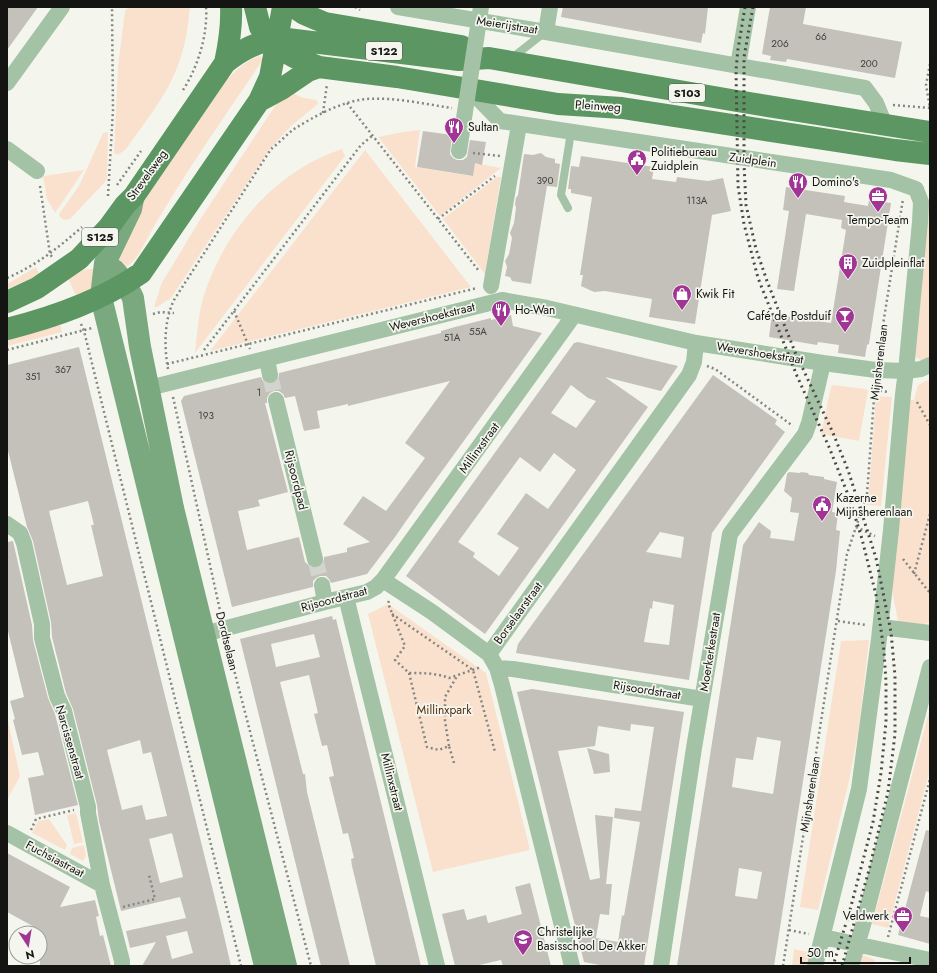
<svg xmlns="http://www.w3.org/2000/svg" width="937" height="973" font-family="Jost,sans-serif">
<rect width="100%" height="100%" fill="#f4f6ee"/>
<path fill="#fae1cd" d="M134 7H190C188 28 185 48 177 68 166 97 144 123 126 149L118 155 114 153 118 67 125 11 128 8Z
M260 56 262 58V61C225 116 186 171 153 228 147 239 136 263 125 268L115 261 141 205 227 79C236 71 247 59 260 56Z
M291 89C298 99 306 98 317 100L318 104 291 126 269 150 171 298 157 307H154L162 282 166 276 201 218 285 91Z
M420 130 415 167 471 176 474 163 501 168 440 216 378 137 403 132Z
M106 132 108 133 107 178 105 182 70 219 64 220 60 217 59 214 79 186 103 133Z
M342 149 345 156 195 353C197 335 198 316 203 298 224 231 275 171 342 149Z
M365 150 471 287 210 351Z
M84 170 55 213 47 199 43 176Z
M497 177H501L485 274 443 219Z
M927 199 930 200V360L923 362 916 357 913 351Z
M36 267 39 275 7 289V284Z
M92 269H95L93 289 78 295 75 294 68 278 79 270Z
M58 325 61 326 62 332 7 346V340Z
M930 379V622L922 625 898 621 892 590 909 400H914L918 385Z
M833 385 866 389 868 391 859 441 821 434 831 387Z
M876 396 892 397 881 506 866 505 869 492Z
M388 604 486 673 530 850 433 872 368 614Z
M869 640 859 728 849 781 818 910 800 907 841 641Z
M930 708V770L888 928 872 924Z
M7 716 20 776 7 800Z
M76 813 83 842 74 844 67 815Z
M49 819 67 845 65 850 32 833 38 821Z
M84 845 86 856 83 861 70 854 72 848Z
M794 949 813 953V966H792Z
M860 954 875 960 873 966H857Z"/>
<path fill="#c3c1ba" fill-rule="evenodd" d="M7 7H38L7 50Z
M563 7H708L705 34 703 33 701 43 561 17Z
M770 7H806L803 24 902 42 895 78 787 59 786 62 770 60 771 56 762 54Z
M423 131 452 135 450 154 453 158 457 160H463L467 157 470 140 486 142 482 165 475 163 473 176 417 167Z
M541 153 546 157 555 159V163L560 164 557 187 547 186 531 284 512 281 510 277 505 276 507 267 505 261 509 254 512 238 510 233 514 223 516 208 515 204 516 198 518 195 524 154 533 155Z
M581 156 654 167 652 179 676 182 677 177 708 181 723 178 731 211 712 215 695 324 649 317 652 299 605 291 594 292 581 286 583 275H580L592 197 571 193V189H568L571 166 579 167Z
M786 187 845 196 844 202 868 206 869 200 891 203 869 344 867 345 865 357 838 353 839 345 818 342 817 345 769 337 772 314 831 323 846 230 841 228 842 220 806 214 794 291 777 289 789 211 783 210Z
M511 315 513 326 542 333 418 504 395 537 367 574 331 583 329 579 326 576H320L316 578 313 581V587L232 607 181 401 184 396 261 377 263 381 266 384H272L276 382 279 378V373L441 333V331L455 327 491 318V320ZM450 381 405 443 425 458 386 511 363 496 343 524 370 542 347 548V552L324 557V561L322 566 317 568H312L305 562 299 537 247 550 238 511 260 506 258 500 288 492 265 403H267V398L270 393 274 391H279L283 394 285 398 295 396 304 431 320 428 317 411 348 404V406Z
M578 342 678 366 661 391 605 377 648 407 485 634 406 576 574 343ZM571 385 588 398 596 401 576 428 551 413ZM554 453 576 470 548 509 526 493 497 534 519 548 499 576 473 557 475 553 458 542 520 457 540 472Z
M79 347 221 923 231 966H142L156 942 130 948 126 931 186 918 180 897 121 911 99 821 97 805 73 709 66 693 52 637 51 622 33 541 27 527 7 447V365ZM88 501 94 525H91L103 576 67 585 49 511ZM140 740 143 754 151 752 167 816 146 820 142 805 122 810 107 750ZM172 833 183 877 160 883 149 839ZM187 931 193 953 172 959 166 936Z
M713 375 777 420 775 424 785 432 712 533 689 680 516 653 518 644ZM660 532 684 537 681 558 646 552ZM653 601 674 605 669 645 644 642 650 608 652 609Z
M789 472 800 473 801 472 808 473 809 475 824 477V479L837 482 832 512 838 513 836 530 840 531 836 571 774 966H677L743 545 759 522 771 531 770 538 794 541 799 513 790 512 792 498 784 491 787 474ZM757 737 781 741 773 794 732 787 736 758 753 760ZM739 868 762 872 757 899 735 896Z
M13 541 32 625 33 640 48 698 55 714 78 805 35 815 28 778 44 775 38 752 22 755 13 720 15 719 10 701 24 697 7 627V542Z
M332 616 333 620 336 619 421 966H376L352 866 351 859 354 858 348 833 343 834 329 777 334 776 327 745 322 746 314 714 318 713 309 675 280 682 303 774H305L307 792 350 966H321L240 639ZM314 634 320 657 276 667 271 644Z
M532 689 684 712 644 966H605L584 962 517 692ZM631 724 654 727 641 811 615 808 614 818 640 822 624 916 622 915 618 942 596 938 600 914 609 915 612 884H606L613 817 595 815 600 878 590 880 558 751 595 746 598 726 630 731Z
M587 748 609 754 610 772 594 774Z
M926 830 930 831V893L926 891 920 916 930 918V944L898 935Z
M7 853 70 887 60 907 95 900 99 916 96 917 100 936 103 935 111 966H40V930L7 912Z
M530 883 551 966H503L501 960 475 966H455L442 914 464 909 467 920 486 915 488 923 522 914 515 887Z"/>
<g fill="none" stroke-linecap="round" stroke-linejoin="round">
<path stroke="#d2d4cd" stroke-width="16" stroke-dasharray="16 8" stroke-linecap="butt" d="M270 375 276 400
M315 559 322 585"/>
<path stroke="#858681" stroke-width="2.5" stroke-dasharray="2 3" stroke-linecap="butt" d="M355 7 360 10
M930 64 926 85 930 108
M183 90C198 67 208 34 206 7
M347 103 479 271
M893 105 930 108
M323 113 327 84
M473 153 500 156
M117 185 141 151
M40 186 50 254 52 257
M108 196 113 110 112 7
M438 219 495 176
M7 278C37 265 58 248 82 227
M234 311 250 349
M153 314 161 312 174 313
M81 324 84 331 241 966
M7 350 92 328
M204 350 361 145 372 136
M878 356 903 199
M167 364 477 288
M707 366 715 369 793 426
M168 369C164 346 164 321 174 300L271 149C279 143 286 135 294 129 315 116 342 101 367 99 395 97 424 104 452 108
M875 390 889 392
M173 397 221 615
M917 402 930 425
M856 527 875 536
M903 559 930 593
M914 574 930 514
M389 601 388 603 405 646 395 660 409 673C423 673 436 673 449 678L481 667
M392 614 473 670 495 752
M838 621 866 625
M227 643 311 966
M409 673 427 747 439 750 449 746 454 763
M449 746 445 721V697L457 676
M31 830 36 819 74 810
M123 907 155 899 149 875
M789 930 809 934
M888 937 930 779
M783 966 847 554 867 494 875 385"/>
<path stroke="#a3c2a6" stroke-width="8" d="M512 58 545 32
M568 208 561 195 571 132"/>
<path stroke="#a3c2a6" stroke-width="16" d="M398 7 546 32 865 88 876 103 885 125
M546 32 550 7
M738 66 748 7
M7 83 62 7
M469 89 500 121 891 180 916 189 921 202 920 222 906 371 903 394 891 530 879 639 859 789 815 966
M7 149 37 171
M491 286 519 125
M267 359 270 375
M149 388 502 300 547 308 696 343 823 363 876 370 906 371 921 369 930 365
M276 400 315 559
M7 524 20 533 24 543 42 624V638L57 696 64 711 88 807V813L102 885 122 961V966
M383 580 574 315
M322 585 325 602
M346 597 437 966
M881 627 930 633
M204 634 325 602 367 592 376 587 383 580 432 612 489 654 497 668 502 685 572 966
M489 654 689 375 694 362 696 343
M497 668 513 669 702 699
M7 833 102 885
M823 937 930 960
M661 966 694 748 730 534 805 434 809 423 823 363
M851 966 863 925 930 667"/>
<path stroke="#7aa87f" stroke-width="22" d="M133 199 131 209 105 263 101 297 265 966
M114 270 126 284 133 298 140 347 173 508 286 966"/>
<path stroke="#5b9663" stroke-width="22" d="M255 7 260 27 271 44 294 57 319 67 397 77 558 104 622 108 895 150 930 154
M294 7 304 14 325 23 461 46 470 50
M225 63C241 50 258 41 279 38L459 60 489 58 737 101 930 132
M259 101 283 88 308 71 319 67
M7 302 37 288 79 259 109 227 125 205 134 196 225 63C229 44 232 26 231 7
M7 329C54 317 101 301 141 273L259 101 270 77 283 7"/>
<path stroke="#484945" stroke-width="3" stroke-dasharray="2 4" stroke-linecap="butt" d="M745 7 738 49 736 70 738 186 744 224 758 278 797 376 829 447 849 497 862 539 876 595 884 651 886 682V722L881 773 873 822 850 910 833 966
M753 7 744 57V164L746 205 756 249 767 281 795 352 833 433 848 470 876 558 891 632 895 676V734L888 792 869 870 842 966"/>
<path stroke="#a3c2a6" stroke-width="16" d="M459 151 481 7"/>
</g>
<defs>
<g id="restaurant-pin" transform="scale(1)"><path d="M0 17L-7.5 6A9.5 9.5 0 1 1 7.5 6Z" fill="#a03595" stroke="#f4f6ee"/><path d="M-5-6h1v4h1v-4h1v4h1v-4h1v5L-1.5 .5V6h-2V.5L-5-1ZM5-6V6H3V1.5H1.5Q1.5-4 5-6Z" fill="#fff"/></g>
<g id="civic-pin" transform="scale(1)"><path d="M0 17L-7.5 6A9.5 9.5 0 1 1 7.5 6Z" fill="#a03595" stroke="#f4f6ee"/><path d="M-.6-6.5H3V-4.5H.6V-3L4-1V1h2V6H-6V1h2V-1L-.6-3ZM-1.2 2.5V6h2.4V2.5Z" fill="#fff"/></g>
<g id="office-pin" transform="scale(1)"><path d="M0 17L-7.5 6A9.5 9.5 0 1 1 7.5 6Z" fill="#a03595" stroke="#f4f6ee"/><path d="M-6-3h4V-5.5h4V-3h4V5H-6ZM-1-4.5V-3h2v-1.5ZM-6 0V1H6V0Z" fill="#fff"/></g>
<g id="building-pin" transform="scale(1)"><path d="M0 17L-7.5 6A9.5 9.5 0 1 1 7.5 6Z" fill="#a03595" stroke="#f4f6ee"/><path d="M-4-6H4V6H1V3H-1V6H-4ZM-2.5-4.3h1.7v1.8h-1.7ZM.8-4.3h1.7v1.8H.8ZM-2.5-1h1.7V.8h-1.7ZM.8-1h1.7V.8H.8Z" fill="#fff"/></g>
<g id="shop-pin" transform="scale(1)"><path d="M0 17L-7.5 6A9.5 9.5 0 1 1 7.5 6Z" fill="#a03595" stroke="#f4f6ee"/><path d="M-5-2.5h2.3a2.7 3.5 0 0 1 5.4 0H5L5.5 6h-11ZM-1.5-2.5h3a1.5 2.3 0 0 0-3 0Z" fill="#fff"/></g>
<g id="bar-pin" transform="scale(1)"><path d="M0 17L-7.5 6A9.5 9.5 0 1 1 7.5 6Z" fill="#a03595" stroke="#f4f6ee"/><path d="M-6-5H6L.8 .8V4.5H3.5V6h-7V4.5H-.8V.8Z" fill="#fff"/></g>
<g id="school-pin" transform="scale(1)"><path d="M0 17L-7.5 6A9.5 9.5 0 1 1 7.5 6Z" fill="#a03595" stroke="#f4f6ee"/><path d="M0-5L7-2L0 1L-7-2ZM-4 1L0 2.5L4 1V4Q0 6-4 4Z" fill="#fff"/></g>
</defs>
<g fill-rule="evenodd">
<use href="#restaurant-pin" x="454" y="127"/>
<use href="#civic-pin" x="637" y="159"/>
<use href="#restaurant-pin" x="798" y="182"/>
<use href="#office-pin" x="878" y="196"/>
<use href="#building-pin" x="848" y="263"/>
<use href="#shop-pin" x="682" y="294"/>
<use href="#restaurant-pin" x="501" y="310"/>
<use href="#bar-pin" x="845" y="316"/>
<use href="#civic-pin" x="822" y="505"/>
<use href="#office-pin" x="903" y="916"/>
<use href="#school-pin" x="523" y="939"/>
</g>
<g text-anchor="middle" stroke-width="3.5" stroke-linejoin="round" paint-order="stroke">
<g font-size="10" fill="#403f3c">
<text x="821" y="40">66</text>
<text x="780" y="47">206</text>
<text x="869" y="67">200</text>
<text x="545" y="184">390</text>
<text x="697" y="204">113A</text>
<text x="478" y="335">55A</text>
<text x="452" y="341">51A</text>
<text x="63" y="373">367</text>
<text x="33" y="380">351</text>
<text x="259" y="396">1</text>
<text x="206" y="419">193</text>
</g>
<g fill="#f4f6ee" stroke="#575854" stroke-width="1">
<rect x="366" y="42" width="36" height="18" rx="3"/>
<rect x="669" y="84" width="36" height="18" rx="3"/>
<rect x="82" y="228" width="36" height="18" rx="3"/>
</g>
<g font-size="11" font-weight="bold" fill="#141412">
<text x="384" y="55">S122</text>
<text x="687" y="97">S103</text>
<text x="100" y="241">S125</text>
</g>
<g font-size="12" fill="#141412" stroke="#f4f6ee">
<text transform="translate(507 25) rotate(9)" y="4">Meierijstraat</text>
<text transform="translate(598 106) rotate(4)" y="4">Pleinweg</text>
<text transform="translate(753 160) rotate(8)" y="4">Zuidplein</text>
<text transform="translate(147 175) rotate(-54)" y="4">Strevelsweg</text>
<text transform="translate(432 317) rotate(-14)" y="4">Wevershoekstraat</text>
<text transform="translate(760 353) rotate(9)" y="4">Wevershoekstraat</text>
<text transform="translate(879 362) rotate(-83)" y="4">Mijnsherenlaan</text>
<text transform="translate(479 448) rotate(-54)" y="4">Millinxstraat</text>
<text transform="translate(296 480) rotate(76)" y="4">Rijsoordpad</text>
<text transform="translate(334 599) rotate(-15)" y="4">Rijsoordstraat</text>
<text transform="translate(518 613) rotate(-54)" y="4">Borselaarstraat</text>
<text transform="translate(227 641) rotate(76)" y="4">Dordtselaan</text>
<text transform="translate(710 652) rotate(-81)" y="4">Moerkerkestraat</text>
<text transform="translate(647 690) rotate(9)" y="4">Rijsoordstraat</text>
<text transform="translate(70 742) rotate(74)" y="4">Narcissenstraat</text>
<text transform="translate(392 782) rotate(76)" y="4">Millinxstraat</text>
<text transform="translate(810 794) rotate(-81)" y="4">Mijnsherenlaan</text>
<text transform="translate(55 859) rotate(28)" y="4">Fuchsiastraat</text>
</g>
<g font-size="12" fill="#141412" stroke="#f4f6ee" text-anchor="start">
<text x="468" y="131">Sultan</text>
<text x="651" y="156">Politiebureau<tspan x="651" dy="14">Zuidplein</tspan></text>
<text x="812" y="186">Domino's</text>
<text x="878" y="224" text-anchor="middle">Tempo-Team</text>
<text x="862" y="267">Zuidpleinflat</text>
<text x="696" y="298">Kwik Fit</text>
<text x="515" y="314">Ho-Wan</text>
<text x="831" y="320" text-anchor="end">Café de Postduif</text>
<text x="836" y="502">Kazerne<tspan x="836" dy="14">Mijnsherenlaan</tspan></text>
<text x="889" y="920" text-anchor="end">Veldwerk</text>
<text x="537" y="936">Christelijke<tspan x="537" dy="14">Basisschool De Akker</tspan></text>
</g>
<g font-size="12" fill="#522f0f" stroke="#f4f6ee">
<text x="444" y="714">Millinxpark</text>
</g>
</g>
<rect width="937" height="973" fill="none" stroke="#141412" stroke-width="16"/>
<g transform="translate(28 945) rotate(168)"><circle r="19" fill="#f4f6ee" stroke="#9a9c96"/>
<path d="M0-3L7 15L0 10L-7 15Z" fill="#a03595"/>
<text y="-6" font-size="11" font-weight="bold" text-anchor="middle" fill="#141412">N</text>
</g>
<path d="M801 957v6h109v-6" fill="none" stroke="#141412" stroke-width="2"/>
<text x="807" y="957" font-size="12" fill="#141412" stroke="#f4f6ee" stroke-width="3" paint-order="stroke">50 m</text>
</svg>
